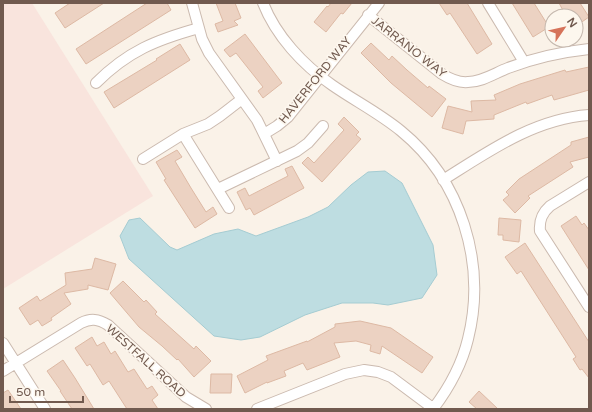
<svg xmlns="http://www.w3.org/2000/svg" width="592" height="412" font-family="'Varela Round',sans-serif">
<rect width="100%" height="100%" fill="#faf2e8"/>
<path fill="#f9e4dd" d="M3 3H32L153 196 3 289Z"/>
<path fill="#bedde1" stroke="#a5ccd2" d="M385 171 402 183 433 245 437 275 422 298 388 305 373 303H342L305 315 260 337 241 340 214 336 129 259 120 236 129 220 140 218 170 247 177 250 214 234 238 229 256 236 308 217 328 207 351 185 368 172Z"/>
<path fill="#ecd2c2" stroke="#ddb9a4" d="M70 3H104L65 28 55 13Z
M147 3H167L171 10 86 64 76 49Z
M216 3H235L241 18 234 21 238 25 218 32 215 24 223 21Z
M331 3H352L343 14 341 13 326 32 314 22 327 6 328 7Z
M439 3H467L492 44 477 54 450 13 447 15Z
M512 3H534L549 27 533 37Z
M559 3H580L589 17 576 26V16H566Z
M245 34 282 83 263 98 258 91 263 87 236 53 230 57 224 50Z
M371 43 389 60 392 56 407 70 428 88 429 86 446 99 432 117 391 83 361 53Z
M180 44 190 60 114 108 104 92 157 60 156 59Z
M589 67V90L554 100 552 95 527 104 526 102 494 115V119L466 121 463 134 442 128 448 106 472 112 471 101 496 100 494 95 520 84 565 70 566 72Z
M344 117 359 132 356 135 361 139 322 182 302 163 308 157 314 163 344 130 338 124Z
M589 137V157L570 162 573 167 528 196 530 198 515 213 503 200 509 195 506 192 519 179 571 145V142Z
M177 150 182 157 175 161 191 188 206 212 213 207 217 214 195 228 164 180 166 179 156 162Z
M292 166 304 188 254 215 250 208 246 210 237 192 245 188 249 196 288 176 285 169Z
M576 216 582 225 584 223 589 230V270L561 226Z
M499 218 521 220 519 242 503 240V235H498Z
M525 243 589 342V378L582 369 580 370 573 359 576 357 521 271 517 274 505 257Z
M95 258 116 264 108 290 88 285V289L64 293 71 304 51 318 52 320 42 326 38 320 30 325 19 308 37 296 40 301 66 285 65 273 92 269Z
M123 281 144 302 146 300 157 312 155 314 194 349 196 346 211 361 194 377 178 359 177 360 162 346 139 327 110 293Z
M360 321 391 328 433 357 422 373 382 346 380 354 370 351 371 345 356 341 334 343 340 357 307 370 303 363 284 371 286 376 267 383V382L245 393 237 376 268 360 266 356 307 341V342L335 327V324Z
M92 337 97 346 104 342 111 354 115 351 128 372 134 369 147 389 152 386 158 395 152 400 158 409H127L109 381 103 385 90 364 87 366 75 348Z
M63 360 75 378 94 409H72L60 391H61L47 371Z
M211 374H232L231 393H210Z
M8 390 21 409H3V393Z
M479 391 498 409H477L469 402Z"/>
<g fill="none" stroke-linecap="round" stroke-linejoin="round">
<g stroke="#cbbaaf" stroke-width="12">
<path id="street" d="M192 3 202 39 209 53 257 120 277 161
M263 3C276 36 303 65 332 85 355 101 379 113 401 131 461 180 487 263 468 339 462 364 449 388 433 409
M488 3 524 62
M368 15 442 74C450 79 458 83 468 82 482 82 495 73 508 68 534 58 561 52 589 49
M96 83C128 51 156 40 199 28
M183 134 229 208
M264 134 277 126 288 117 379 3
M143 159 183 134 208 124 220 116 242 99
M443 180C489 151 534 119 589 115
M589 182 550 206C542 213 539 220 540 231L589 307
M218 189 297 151 308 143 323 126
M3 343 45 409
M3 371 81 323C91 318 98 319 108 325L186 397 206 409
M257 409 345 374 364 370 378 372 391 377 434 409"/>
</g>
<use href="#street" stroke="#fff" stroke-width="10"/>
</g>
<g text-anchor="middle" stroke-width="3.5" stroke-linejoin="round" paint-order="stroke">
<g font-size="12" fill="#715a4f" stroke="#fdf7ee">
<text transform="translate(409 47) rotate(38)" y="4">JARRANO WAY</text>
<text transform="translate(315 80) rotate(-51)" y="4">HAVERFORD WAY</text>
<text transform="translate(146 361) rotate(42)" y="4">WESTFALL ROAD</text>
</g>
</g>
<rect width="592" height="412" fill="none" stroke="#715a4f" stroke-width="8"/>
<g transform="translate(564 28) rotate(56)"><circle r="19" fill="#fdf7ee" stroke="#c5b8ae"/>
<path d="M0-3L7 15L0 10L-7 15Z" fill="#d6735a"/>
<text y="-6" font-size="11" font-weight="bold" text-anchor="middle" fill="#715a4f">N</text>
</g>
<path d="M10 396v6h73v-6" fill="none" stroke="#715a4f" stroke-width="2"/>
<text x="16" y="396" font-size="12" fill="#715a4f" stroke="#fdf7ee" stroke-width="3" paint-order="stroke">50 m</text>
</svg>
